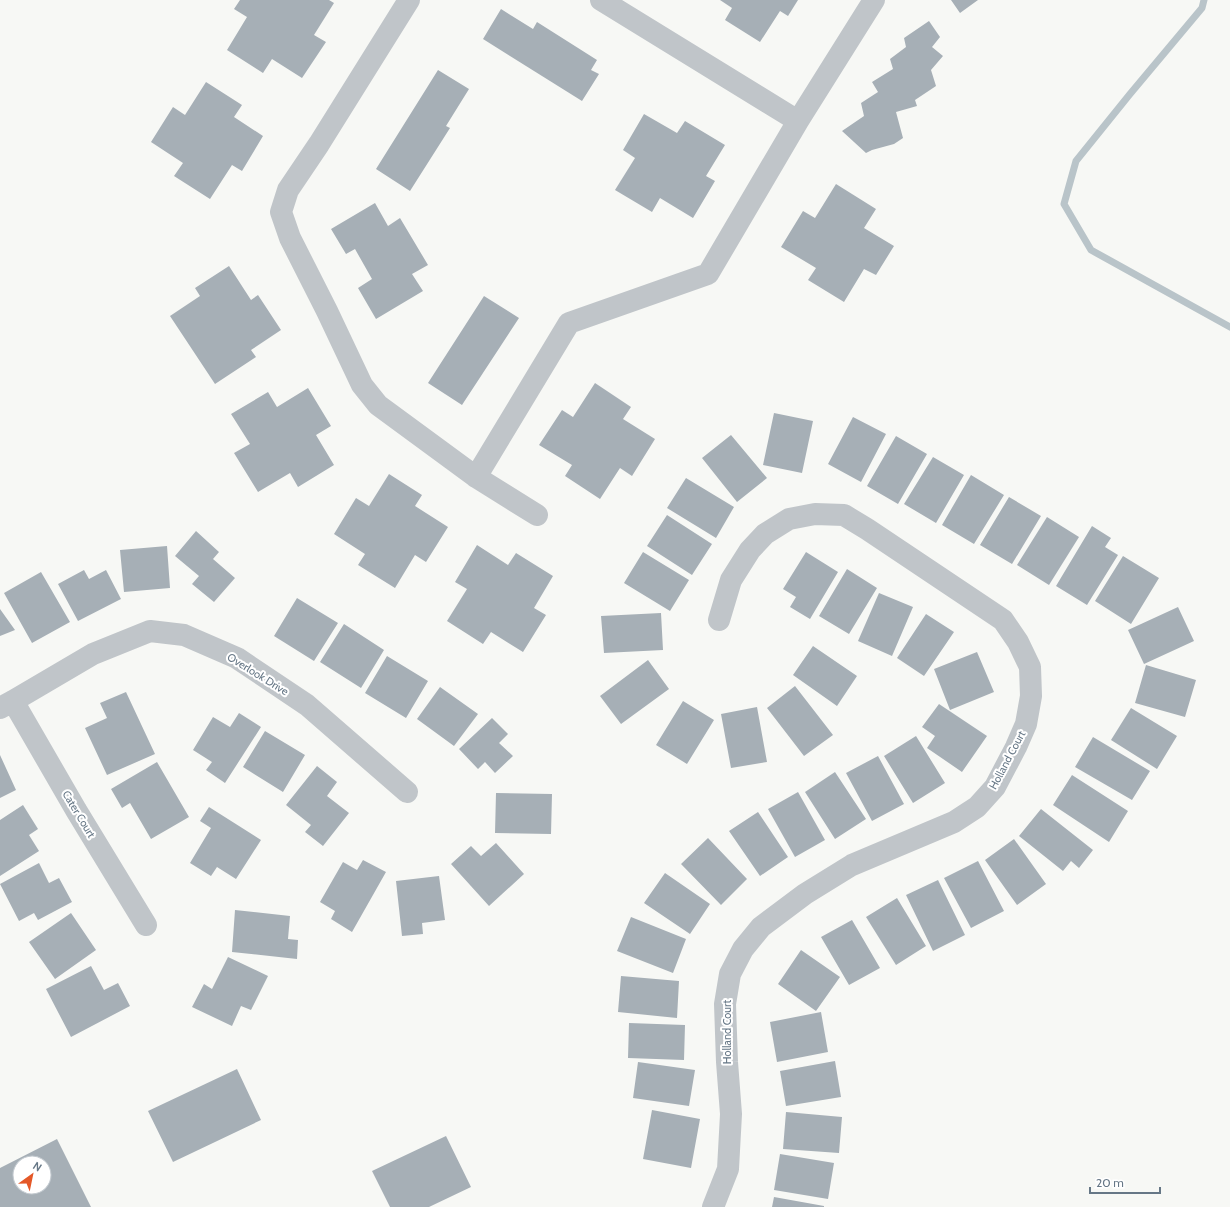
<svg xmlns="http://www.w3.org/2000/svg" width="1230" height="1207" font-family="Cabin,sans-serif">
<rect width="100%" height="100%" fill="#f7f8f5"/>
<g fill="none" stroke-linecap="round" stroke-linejoin="round">
<path stroke="#b9c4c9" stroke-width="7" d="M1204 0 1202 8 1130 94 1076 161 1064 204 1091 250 1230 327"/>
</g>
<path fill="#a6afb6" fill-rule="evenodd" d="M240 0H329L334 3 314 35 326 42 302 78 272 59 263 73 227 50 247 17 234 9Z
M720 0H798L788 16 780 11 760 42 725 20 732 8Z
M951 0H978L960 13Z
M501 9 533 29 537 22 597 60 591 70 599 74 582 101 483 39Z
M929 21 940 37 932 47 943 56 931 70 936 86 915 100 917 106 896 112 903 138 894 144 872 150 866 153 842 131 864 116 861 103 878 92 872 82 893 69 890 59 906 47 904 38Z
M438 70 469 89 446 126 450 128 410 191 376 169Z
M206 82 242 105 234 117 263 136 242 171 232 165 210 199 174 176 183 163 151 142 173 107 185 115Z
M644 114 677 133 685 121 725 145 706 176 715 181 693 218 660 198 652 212 615 190 635 158 623 150Z
M836 184 876 209 864 228 894 246 876 275 864 269 844 302 808 280 816 268 781 247 803 211 815 218Z
M375 203 388 226 400 218 428 265 412 274 423 291 376 319 358 288 372 279 355 249 346 254 331 229Z
M229 266 251 300 258 295 281 330 251 350 256 357 215 384 170 316 200 296 195 288Z
M484 296 519 318 462 405 428 383Z
M595 383 631 407 623 419 655 439 632 476 620 468 600 499 565 476 572 465 539 445 562 410 573 417Z
M308 388 331 426 316 435 334 465 298 487 290 473 258 492 234 453 250 444 231 414 268 392 277 407Z
M774 413 813 421 802 473 763 465Z
M853 417 886 434 861 482 828 464Z
M731 435 767 478 737 502 702 458Z
M896 436 927 454 898 504 867 486Z
M933 457 964 475 936 523 904 504Z
M389 474 422 495 415 506 448 527 426 562 415 555 395 588 358 565 365 554 334 534 356 498 369 506Z
M971 475 1004 495 974 544 942 525Z
M686 478 734 507 716 538 667 508Z
M1009 497 1041 516 1012 564 980 545Z
M667 515 712 544 692 575 647 546Z
M1047 517 1079 537 1049 585 1017 565Z
M1092 526 1111 538 1105 547 1118 555 1087 605 1056 586Z
M196 531 219 552 213 559 235 578 214 602 192 584 199 576 175 556Z
M477 545 508 565 516 553 553 576 534 608 546 615 523 652 491 632 483 644 447 621 467 589 455 582Z
M167 546 170 588 124 592 120 550Z
M643 552 689 580 670 611 624 583Z
M806 552 838 572 810 619 790 607 796 597 783 589Z
M1123 556 1159 578 1131 624 1095 601Z
M847 569 877 588 849 634 819 616Z
M84 570 89 579 106 570 121 599 78 621 58 584Z
M41 572 70 622 32 643 4 593Z
M879 593 913 607 892 656 858 641Z
M297 598 338 623 314 661 274 636Z
M1178 607 1194 641 1144 664 1128 630Z
M0 609 15 630 0 636Z
M661 613 663 650 604 653 601 616Z
M926 614 954 632 924 676 897 658Z
M344 624 384 650 361 688 320 662Z
M813 646 857 676 837 706 793 675Z
M977 652 994 692 950 710 934 669Z
M387 656 428 681 406 718 365 693Z
M648 660 669 689 621 724 600 696Z
M1146 665 1196 680 1185 717 1135 703Z
M795 686 833 735 804 756 767 708Z
M440 687 478 714 454 746 417 719Z
M126 692 155 754 107 775 85 728 107 718 100 703Z
M683 701 714 720 687 764 656 745Z
M939 704 987 736 962 772 927 748 935 736 922 727Z
M757 707 767 762 731 768 721 714Z
M1131 708 1177 736 1157 769 1111 740Z
M239 713 261 727 225 783 206 770 212 762 193 750 213 717 230 727Z
M492 718 508 734 499 743 513 756 495 773 485 762 478 769 459 749Z
M265 731 305 755 283 792 243 767Z
M916 736 945 783 913 803 884 756Z
M1093 737 1150 771 1132 800 1075 767Z
M0 755 16 790 0 798Z
M878 756 904 804 872 821 846 773Z
M157 762 189 817 151 839 130 803 122 808 111 789Z
M317 766 337 782 327 796 349 813 323 846 305 832 311 825 286 805Z
M835 772 866 819 835 839 805 792Z
M1072 775 1128 811 1109 842 1053 805Z
M798 792 825 840 795 857 768 809Z
M496 793 552 794 551 834 495 833Z
M23 805 38 829 29 835 39 851 0 876V820Z
M209 807 261 840 236 879 217 867 211 876 190 863 211 828 200 821Z
M1041 809 1093 850 1079 868 1071 861 1063 871 1019 836Z
M758 812 788 857 760 876 729 831Z
M708 838 747 879 721 905 681 864Z
M1014 839 1046 884 1017 905 985 860Z
M496 843 524 874 489 906 451 864 471 846 481 856Z
M363 860 386 872 352 932 331 919 335 911 320 902 343 862 357 870Z
M978 861 1004 911 971 928 944 878Z
M39 863 49 883 59 878 72 902 38 920 34 913 19 921 0 884Z
M665 873 710 904 690 934 644 903Z
M439 876 445 920 422 923 423 934 402 936 396 881Z
M938 880 965 935 933 951 906 895Z
M897 898 926 946 896 965 866 917Z
M235 910 290 916 288 939 298 940 297 959 232 952Z
M71 913 96 950 55 979 29 942Z
M631 917 686 939 673 973 617 951Z
M852 920 880 968 849 985 821 937Z
M801 950 840 977 816 1011 778 984Z
M228 957 268 976 251 1010 241 1006 232 1026 192 1007 204 984 212 989Z
M91 966 104 990 118 983 130 1006 71 1037 46 989Z
M621 976 679 981 677 1018 618 1012Z
M821 1012 828 1052 777 1062 770 1022Z
M629 1023 685 1025 684 1060 628 1058Z
M835 1061 841 1097 786 1106 780 1071Z
M638 1062 695 1070 689 1106 633 1098Z
M237 1069 261 1120 173 1162 148 1111Z
M652 1110 700 1119 691 1168 643 1159Z
M786 1112 842 1117 839 1153 783 1149Z
M446 1136 471 1187 429 1207H390L372 1171Z
M57 1139 91 1207H0V1168ZM20 1163H44V1187H20Z
M780 1154 834 1163 828 1199 774 1190Z
M774 1197 824 1206V1207H772Z"/>
<g fill="none" stroke-linecap="round" stroke-linejoin="round">
<path stroke="#c0c5c9" stroke-width="22" d="M409 0 319 144 288 190 281 212 290 238 327 311 362 385 378 405 476 477 537 515
M601 0 798 121
M476 477 569 323 708 274 798 121 874 0
M13 701 76 810 146 925
M0 708 13 701 93 654 150 631 184 635 237 658 307 705 407 792
M713 1207 728 1169 731 1114 727 1062 725 1004 730 974 743 949 761 927 805 894 852 865 954 822 977 807 995 787 1016 747 1026 724 1031 696 1030 667 1018 642 1003 620 867 529 844 515 815 514 789 519 765 534 750 550 731 580 719 620"/>
</g>
<g text-anchor="middle" stroke-width="4" stroke-linejoin="round" paint-order="stroke">
<g font-size="11" fill="#667786" stroke="#fff">
<text transform="translate(258 674) rotate(32)" y="4">Overlook Drive</text>
<text transform="translate(1007 760) rotate(-62)" y="4">Holland Court</text>
<text transform="translate(79 814) rotate(59)" y="4">Cater Court</text>
<text transform="translate(727 1032) rotate(-90)" y="4">Holland Court</text>
</g>
</g>
<g transform="translate(32 1175) rotate(33)"><circle r="19" fill="#ffffff" stroke="#c2c9cf"/>
<path d="M0-3L7 15L0 10L-7 15Z" fill="#e45828"/>
<text y="-6" font-size="11" font-weight="bold" text-anchor="middle" fill="#667786">N</text>
</g>
<path d="M1090 1187v6h70v-6" fill="none" stroke="#667786" stroke-width="2"/>
<text x="1096" y="1187" font-size="12" fill="#667786" stroke="#ffffff" stroke-width="3" paint-order="stroke">20 m</text>
</svg>
